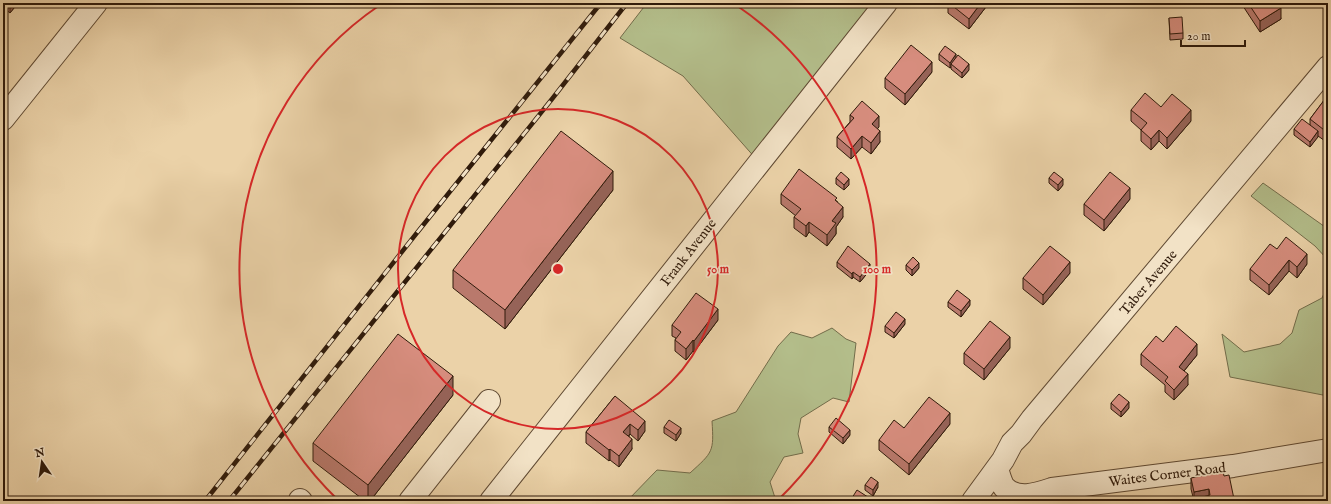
<svg xmlns="http://www.w3.org/2000/svg" width="1331" height="504" font-family="'IM FELL English',serif">
<rect width="100%" height="100%" fill="#ebd2a8"/>
<filter id="stains"><feTurbulence type="fractalNoise" baseFrequency=".005" numOctaves="4"/><feColorMatrix values="0 0 0 0 .2 0 0 0 0 .09 0 0 0 0 .02 0 0 0 .5 -.17"/></filter>
<radialGradient id="worn" r=".72"><stop offset=".6" stop-color="#630" stop-opacity="0"/><stop offset="1" stop-color="#630" stop-opacity=".3"/></radialGradient>
<path fill="#b3bd8a" stroke="#726c4a" d="M647 3H884L757 160 683 76 620 38Z
M1263 183 1328 229V260L1315 246 1251 196Z
M1328 285V396L1230 377 1222 334 1244 352 1280 344 1292 333 1299 310 1322 298Z
M832 328 846 339 856 343 849 402 833 398 801 418 798 434 803 453 784 457 770 482 776 501H627L657 470 690 473C713 452 714 452 712 421L736 412 778 346 791 332 812 338Z"/>
<g fill="none" stroke-linecap="round" stroke-linejoin="round">
<g stroke="#5f4932" stroke-width="24">
<path id="minor" d="M3 119 96 3
M997 469C999 475 1001 483 1004 487 1017 501 1037 494 1052 489L1233 466 1328 450
M300 500 301 501
M410 501 489 401
M491 501 886 3
M973 501 1003 460 1012 443 1021 434 1032 419 1328 67"/>
</g>
<use href="#minor" stroke="#f2e2c6" stroke-width="22"/>
<g stroke="#301b0b" stroke-width="4.5">
<path id="rail" d="M205 501 416 234 601 3
M229 501 552 99 627 3"/>
</g>
<use href="#rail" stroke="#f2e2c6" stroke-width="3" stroke-dasharray="9" stroke-linecap="butt"/>
</g>
<path fill="#b9796c" stroke="#301b0b" d="M3 3H18L10 13 5 9 3 11Z
M948 3H989L969 29 948 13Z
M1241 3H1277L1281 19 1260 32Z
M1169 18 1183 33V39L1170 40Z
M939 54 956 57 969 70 962 78 951 69V67L950 68 939 60Z
M932 72 905 105 885 88V78Z
M1328 95V143L1318 136 1310 147 1294 135V129L1310 125V119Z
M1161 107 1191 121 1167 149 1159 141 1151 150 1141 141V130L1131 121V110Z
M850 115 879 127 877 129 880 142 871 154 862 147 851 159 837 147V137L850 122Z
M836 178 849 185 844 190 836 184Z
M1049 178 1063 185 1058 191 1049 183Z
M613 190 505 329 453 288V270Z
M781 194 837 201 843 217 836 227V234L827 246 809 232 806 237 794 228V217L796 216 781 204Z
M1130 199 1104 231 1084 215V204Z
M1277 249 1307 264 1297 278 1289 271 1269 295 1250 280V269Z
M837 262 870 270 860 282 853 277 852 279 837 267Z
M906 265 919 268 912 276 906 270Z
M1070 273 1043 305 1023 289V278Z
M948 302 970 305 961 317 948 307Z
M718 320 694 352 693 351 686 360 675 351V340L676 338 672 336V325Z
M905 324 894 338 885 332V326Z
M1010 348 984 380 964 364V353Z
M1141 354 1197 355 1184 371 1188 385 1174 400 1165 392V385L1141 365Z
M453 395 370 501H365L313 461V443Z
M615 396 645 431 638 441 630 434 629 436 632 449 619 467 610 460 609 461 586 443V432Z
M1111 403 1129 408 1121 417 1111 409Z
M950 424 909 475 879 450V440L904 428Z
M664 427 681 433 676 441 664 433Z
M829 427 850 435 843 444 829 432Z
M1224 476 1234 501H1194L1191 489V478Z
M865 485 878 487 873 496 865 490Z"/>
<path fill="#966358" stroke="#301b0b" d="M3 3H5V9L3 11Z
M10 3H18L10 13Z
M981 3H989L969 29V19Z
M1281 8V19L1260 32V21Z
M956 54V60L951 64V67L950 68V63Z
M932 62V72L905 105V94Z
M969 64V70L962 78V73Z
M1191 110V121L1167 149V138Z
M879 116V127L872 135V124Z
M1159 130V141L1151 150V139Z
M880 131V142L871 154V143Z
M1318 131V137L1310 147V142Z
M862 136V147L851 159V149Z
M613 171V190L505 329V310Z
M849 179V185L844 190V185Z
M1063 179V185L1058 191V185Z
M1130 188V199L1104 231V220Z
M843 207V217L836 227V234L827 246V235L832 221Z
M809 222V232L806 237V226Z
M1307 254V264L1297 278V267Z
M1289 260V271L1269 295V285Z
M1070 262V273L1043 305V295Z
M919 263V268L912 276V270Z
M870 264V270L860 282V277Z
M853 272V277L852 279V274Z
M970 300V305L961 317V311Z
M718 309V320L694 352V341Z
M905 319V324L894 338V333Z
M1010 337V348L984 380V369Z
M693 340V351L686 360V349Z
M1197 344V355L1179 377V367Z
M1188 374V385L1174 400V390Z
M453 376V395L370 501H368V485Z
M1129 402V408L1121 417V412Z
M950 413V424L909 475V464Z
M645 421V431L638 441V430Z
M630 424V434L623 442V432Z
M681 428V433L676 441V435Z
M850 430V435L843 444V438Z
M632 439V449L619 467V456Z
M610 449V460L609 461V450Z
M878 482V487L873 496V490Z
M1209 489V499L1199 498V501H1194V492Z"/>
<path fill="#d78d7e" stroke="#301b0b" d="M949 3H981L969 19Z
M1248 3H1277L1281 8 1260 21Z
M1182 17 1183 33 1170 34 1169 18Z
M911 45 932 62 905 94 885 78Z
M945 46 956 54 950 63 939 54Z
M958 55 969 64 962 73 951 64Z
M1145 93 1161 107 1172 94 1191 110 1167 138 1159 130 1151 139 1141 130 1147 123 1131 110Z
M1328 95V133L1310 119Z
M862 101 879 116 872 124 880 131 871 143 862 136 851 149 837 137 854 118 850 115Z
M1302 119 1318 131 1310 142 1294 129Z
M561 131 613 171 505 310 453 270Z
M799 169 837 198 835 200 843 207 832 221 836 223 827 235 809 222 806 226 794 217 801 209 781 194Z
M841 172 849 179 844 185 836 178Z
M1054 172 1063 179 1058 185 1049 178Z
M1110 172 1130 188 1104 220 1084 204Z
M1286 237 1307 254 1297 267 1289 260 1269 285 1250 269 1270 244 1277 249Z
M848 246 870 264 860 277 853 272 852 274 837 262Z
M1050 246 1070 262 1043 295 1023 278Z
M913 257 919 263 912 270 906 265Z
M957 290 970 300 961 311 948 302Z
M696 293 718 309 694 341 693 340 686 349 675 340 681 332 672 325Z
M896 312 905 319 894 333 885 326Z
M990 321 1010 337 984 369 964 353Z
M1176 326 1197 344 1179 367 1188 374 1174 390 1165 381 1168 377 1141 354 1156 336 1163 342Z
M398 334 453 376 368 485 313 443Z
M1119 394 1129 402 1121 412 1111 403Z
M615 396 645 421 638 430 630 424 623 432 632 439 619 456 610 449 609 450 586 432Z
M929 397 950 413 909 464 879 440 894 420 904 428Z
M836 418 850 430 843 438 829 427Z
M669 420 681 428 676 435 664 427Z
M1223 471 1224 476 1229 475 1234 499 1231 500V501H1200L1199 498 1210 495 1209 489 1194 492 1191 478Z
M871 477 878 482 873 490 865 485Z
M857 490 874 501H850Z"/>
<g fill="none" stroke="#d62828" stroke-width="2">
<circle cx="558" cy="269" r="160"/>
<path d="M338 500A319 319 0 0 1 380 5M736 5A319 319 0 0 1 778 500"/>
</g>
<g text-anchor="middle" stroke-width="3.5" stroke-linejoin="round" paint-order="stroke">
<g font-size="14" fill="#301b0b" stroke="#f2e2c6">
<text transform="translate(688 252) rotate(-52)" y="5">Frank Avenue</text>
<text transform="translate(1148 282) rotate(-50)" y="5">Taber Avenue</text>
<text transform="translate(1167 474) rotate(-7)" y="5">Waites Corner Road</text>
</g>
</g>
<circle cx="558" cy="269" r="6" fill="#d62828" stroke="#f2e2c6" stroke-width="2"/>
<g font-size="12" text-anchor="middle" font-weight="bold" fill="#d62828" stroke="#f2e2c6" stroke-width="3.5" stroke-linejoin="round" paint-order="stroke">
<text x="718" y="273">50 m</text>
<text x="877" y="273">100 m</text>
</g>
<rect width="1331" height="504" fill="none" stroke="#ebd2a8" stroke-width="16"/>
<rect x="4" y="4" width="1323" height="496" fill="none" stroke="#301b0b" stroke-width="2"/>
<rect x="8" y="8" width="1315" height="488" fill="none" stroke="#301b0b"/>
<g transform="translate(42 462) rotate(347)" stroke="#f2e2c6" stroke-width="3" paint-order="stroke">
<path d="M0-3L7 15L0 10L-7 15Z" fill="#301b0b"/>
<text y="-6" font-size="11" font-weight="bold" text-anchor="middle" fill="#301b0b">N</text>
</g>
<path d="M1181 40v6h64v-6" fill="none" stroke="#301b0b" stroke-width="2"/>
<text x="1187" y="40" font-size="12" fill="#301b0b" stroke="#f2e2c6" stroke-width="3" paint-order="stroke">20 m</text>
<rect width="100%" height="100%" filter="url(#stains)"/>
<rect width="100%" height="100%" fill="url(#worn)"/>
</svg>
